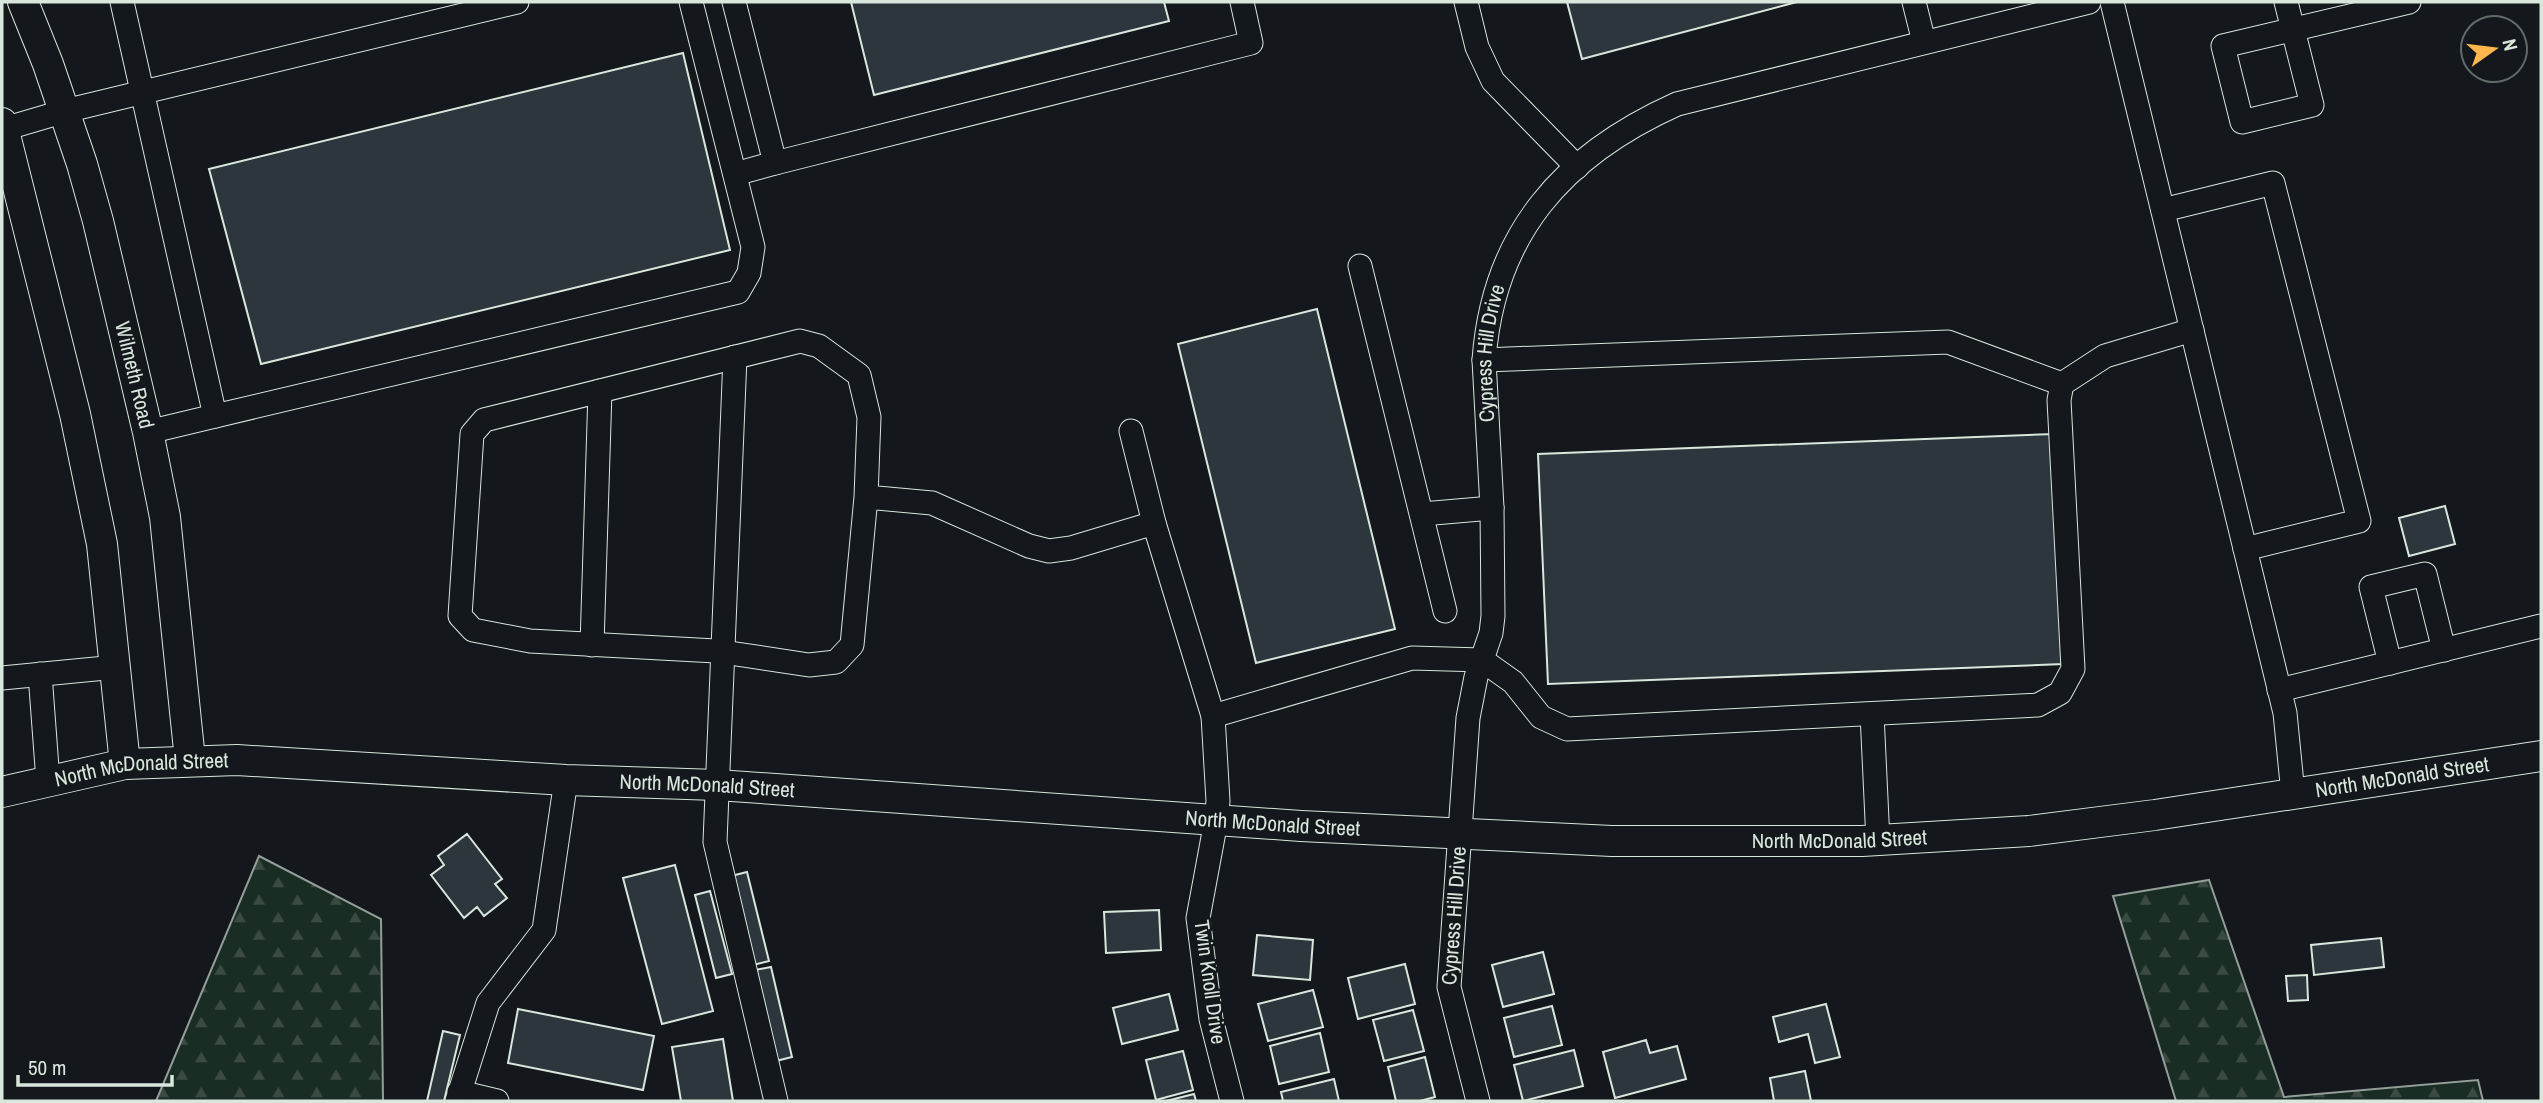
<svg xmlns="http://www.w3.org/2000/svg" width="2543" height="1103" font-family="'Archivo Narrow',sans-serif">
<defs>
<pattern id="forest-firs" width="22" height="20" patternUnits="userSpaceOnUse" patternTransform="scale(1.75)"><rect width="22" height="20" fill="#1a2d24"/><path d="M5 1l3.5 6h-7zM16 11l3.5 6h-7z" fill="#3b4b43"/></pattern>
</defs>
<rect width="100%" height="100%" fill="#14181c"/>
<path fill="url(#forest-firs)" stroke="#939e99" stroke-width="2" d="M259 856 381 919 383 1101H156Z
M2209 880 2284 1097 2478 1080 2483 1101H2176L2113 896Z"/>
<path fill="#2c363c" stroke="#d8e6dc" stroke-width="2" d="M851 2H1164L1169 21 874 95Z
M1567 2H1797L1582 59Z
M683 53 730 250 261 364 209 169Z
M1317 309 1395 629 1256 663 1178 344Z
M2054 434 2063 664 1548 684 1538 454Z
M2445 506 2455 544 2409 556 2399 518Z
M467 834 502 879 495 884 507 898 484 916 477 907 464 918 431 875 444 865 438 856Z
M675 865 713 1011 662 1024 623 878Z
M747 872 769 961 753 965 731 876Z
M710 891 732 974 716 978 695 895Z
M1159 910 1161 950 1106 953 1104 912Z
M1257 935 1313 940 1310 980 1253 975Z
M2381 938 2384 967 2314 975 2311 945Z
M1543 952 1554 994 1503 1007 1492 965Z
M1405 964 1415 1004 1358 1019 1348 978Z
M771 967 792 1057 776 1061 755 970Z
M2307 975 2308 1000 2288 1001 2286 976Z
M1313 990 1323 1027 1268 1041 1258 1004Z
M1169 994 1178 1030 1122 1044 1113 1008Z
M1826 1004 1840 1057 1815 1063 1808 1034 1779 1042 1773 1017Z
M1552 1006 1562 1045 1514 1057 1504 1018Z
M518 1009 654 1036 643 1090 508 1063Z
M1413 1010 1424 1051 1384 1061 1373 1020Z
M443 1031 460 1035 444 1101H427Z
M1320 1033 1329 1072 1279 1084 1270 1046Z
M723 1039 733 1101H681L672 1047Z
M1646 1040 1650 1053 1677 1046 1686 1079 1615 1098 1603 1052Z
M1574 1050 1583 1086 1523 1101 1514 1065Z
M1183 1051 1193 1090 1156 1100 1146 1060Z
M1425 1057 1435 1097 1420 1101H1396L1388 1067Z
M1805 1071 1811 1101H1774L1770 1078Z
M1334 1079 1339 1101H1283L1281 1092Z
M1194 1094 1196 1101H1166Z"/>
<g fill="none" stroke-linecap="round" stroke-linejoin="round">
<g stroke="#d8e6dc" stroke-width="25">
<g id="minor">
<path d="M122 2 215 416 738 292 749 273 753 247 691 2"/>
<path d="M734 2 775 163 1251 43 1242 2"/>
<path d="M1466 2 1477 47 1493 81 1577 167"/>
<path d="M1914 2 1924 42"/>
<path d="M2112 2 2285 713 2293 794"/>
<path d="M2286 2 2312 105 2242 122 2223 46 2409 2"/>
<path d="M4 129 65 111 517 2"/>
<path d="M735 174 775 163"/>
<path d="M2163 210 2273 183 2359 521 2245 549"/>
<path d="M1360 266 1445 611"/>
<path d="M735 357 715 842 776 1101"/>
<path d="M1484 360 1948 342 2062 384"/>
<path d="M1131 431 1154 523 1213 716"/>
<path d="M148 432 215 416"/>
<path d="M866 497 852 645 836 662 809 665 716 651 530 641 473 630 460 616 472 434 484 420 800 341 819 346 859 375 869 417 866 497 932 503 1029 546 1049 551 1071 548 1154 523"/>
<path d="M1422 514 1492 508"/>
<path d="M592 645 600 391"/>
<path d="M2390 663 2371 587 2425 574 2444 650"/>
<path d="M40 674 48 781"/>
<path d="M2 678 116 667"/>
<path d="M2279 690 2541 626"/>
<path d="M1872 714 1878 841"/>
<path d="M459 1092 497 1101"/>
<path d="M457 1101 488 1003 544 930 566 780"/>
<path d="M1232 1101 1211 1019 1198 918 1216 821 1218 801 1213 716 1412 658 1482 660 1513 682 1541 717 1567 729 2038 705 2060 693 2073 669 2059 400 2062 384 2105 356 2192 330"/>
<path id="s1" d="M1478 1101 1449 987 1468 718 1476 677 1491 633 1493 616 1492 508 1484 360C1493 234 1563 155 1677 104L2089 2"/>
</g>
</g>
<g stroke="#d8e6dc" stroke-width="32">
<g id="major">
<path id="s2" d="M23 2 48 64 82 164 98 221 148 432 165 517 190 760"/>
<path d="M2 123 75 414 102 544 125 764"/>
<path id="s3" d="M2 792 125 764 237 760 566 780 717 785 1301 826 1612 841H1862L2029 831 2155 815 2541 756"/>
</g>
</g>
<use href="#minor" stroke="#14181c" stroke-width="23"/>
<use href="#major" stroke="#14181c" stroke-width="30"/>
</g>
<g text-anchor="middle" stroke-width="5" stroke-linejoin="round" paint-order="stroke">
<g font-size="21" fill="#d8e6dc" stroke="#14181c">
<text dy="7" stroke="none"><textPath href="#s1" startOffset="756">Cypress Hill Drive</textPath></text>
<text dy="7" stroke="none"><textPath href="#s2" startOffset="390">Wilmeth Road</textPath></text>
<text dy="7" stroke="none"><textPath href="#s3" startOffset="142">North McDonald Street</textPath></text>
<text dy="7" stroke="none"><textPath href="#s3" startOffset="2410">North McDonald Street</textPath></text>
<text dy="7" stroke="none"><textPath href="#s3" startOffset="709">North McDonald Street</textPath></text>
<text dy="7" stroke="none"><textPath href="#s3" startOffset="1276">North McDonald Street</textPath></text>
<text dy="7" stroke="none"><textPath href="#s3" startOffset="1843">North McDonald Street</textPath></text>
<text dy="7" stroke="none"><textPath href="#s1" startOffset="189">Cypress Hill Drive</textPath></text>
<text transform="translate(1210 982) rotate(82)" y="7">Twin Knoll Drive</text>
</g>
</g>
<rect width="2543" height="1103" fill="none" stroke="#d8e6dc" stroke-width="7"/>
<g transform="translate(2494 49) rotate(76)"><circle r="33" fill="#14181c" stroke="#626a69" stroke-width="2"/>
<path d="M0-5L12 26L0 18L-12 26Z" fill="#ffb74d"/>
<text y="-10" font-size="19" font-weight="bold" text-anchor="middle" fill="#d8e6dc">N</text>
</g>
<path d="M18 1075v10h154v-10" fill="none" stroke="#d8e6dc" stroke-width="3.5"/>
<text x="28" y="1075" font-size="21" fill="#d8e6dc" stroke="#14181c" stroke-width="5" paint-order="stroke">50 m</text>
</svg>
